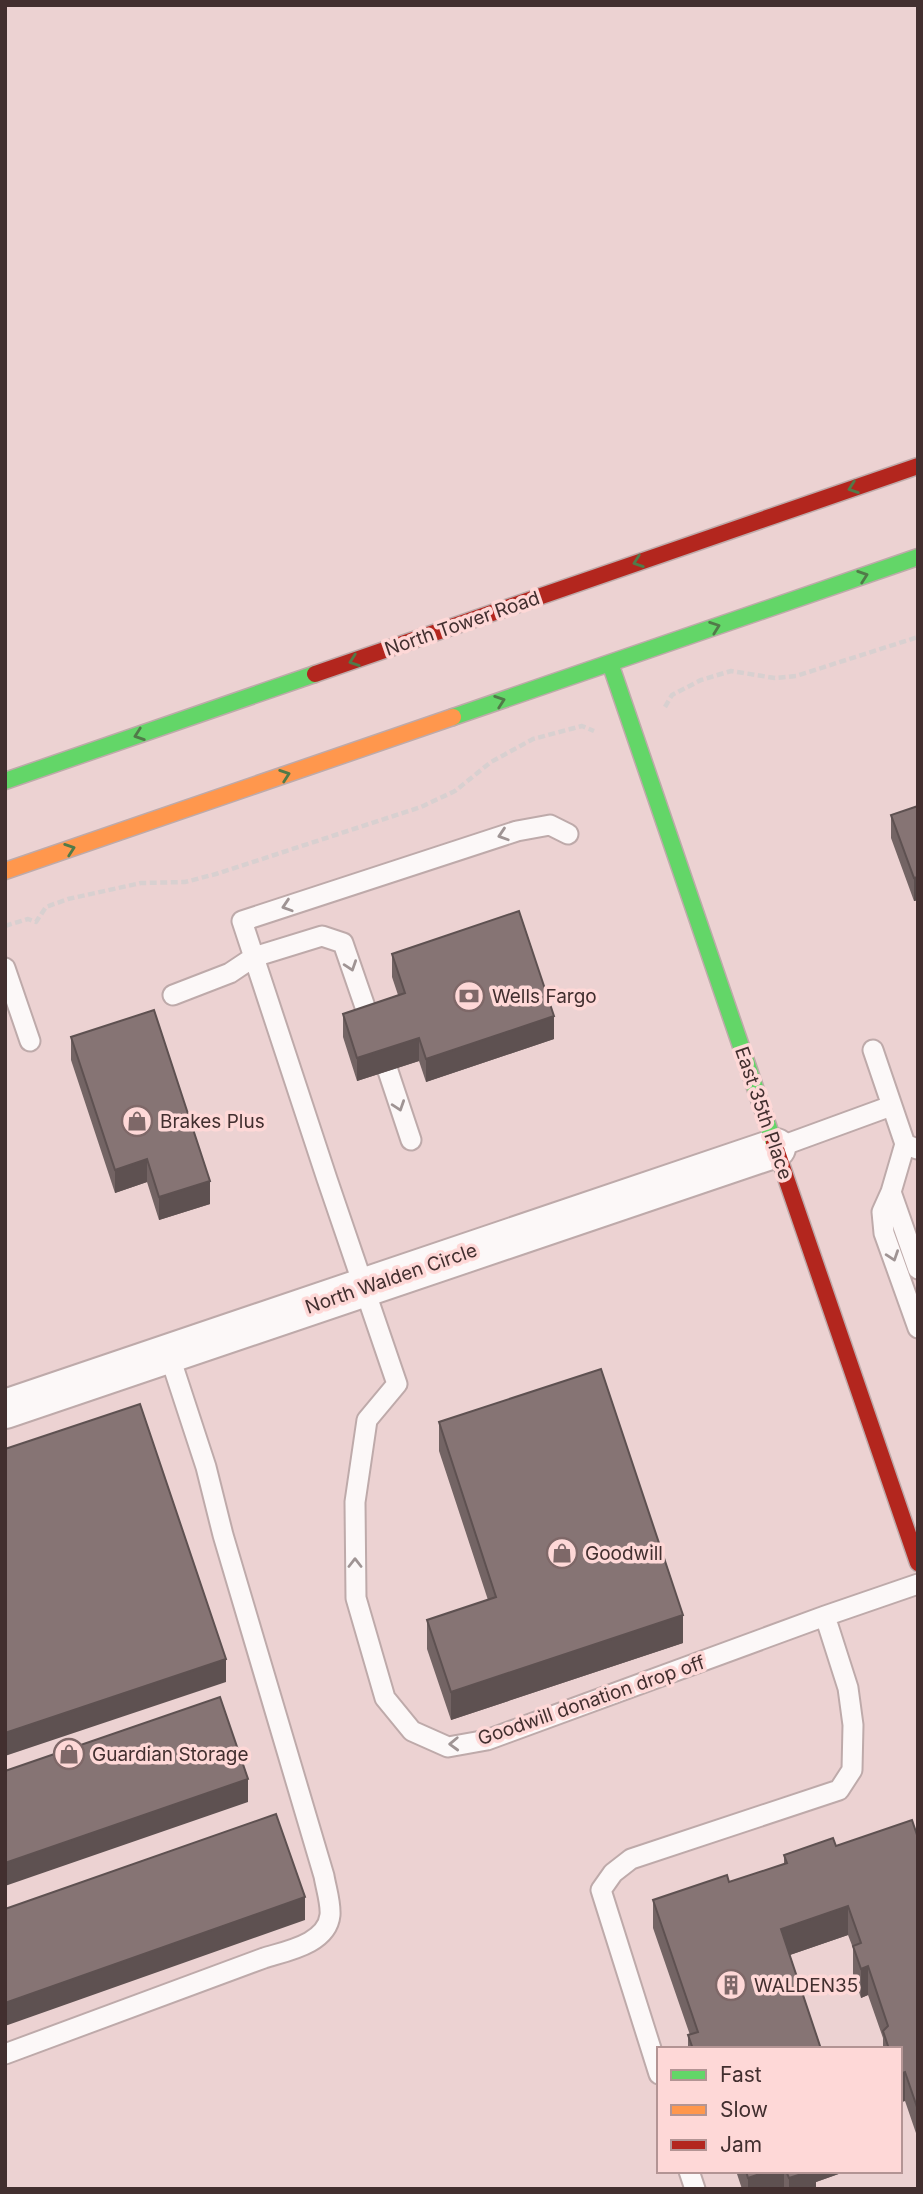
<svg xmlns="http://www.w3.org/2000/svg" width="923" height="2194" font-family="Inter,sans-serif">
<rect width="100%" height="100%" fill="#ecd2d2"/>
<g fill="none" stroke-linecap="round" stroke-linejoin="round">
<g stroke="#beaaaa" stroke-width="23">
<path id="lane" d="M568 834 550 825 517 831 242 921 327 1179 397 1384 367 1420 355 1502 356 1598 385 1698 412 1731 448 1747 487 1740 825 1616 918 1584
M5 968 30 1041
M173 995 230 973 254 957 322 936 343 943 372 1027
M873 1050 905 1144 917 1149
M388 1071 411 1140
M905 1144 891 1192 918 1269
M776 1148 891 1106
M891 1192 882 1212 884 1233 918 1328
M5 2054 264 1958C286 1951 327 1944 330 1915 331 1903 326 1888 324 1876L223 1535 206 1467 169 1354
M659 2074 601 1890 613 1873 631 1859 839 1790 852 1770 853 1725 848 1688 825 1616
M689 2171 695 2189"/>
</g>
<g stroke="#beaaaa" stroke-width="42">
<path id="street" d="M5 1409 776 1148"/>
</g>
<g stroke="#beaaaa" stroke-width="19">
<path id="fast" d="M610 663 774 1143
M453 717 918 557
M5 781 315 674"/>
</g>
<g stroke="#beaaaa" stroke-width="19">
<path id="slow" d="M5 871 453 717"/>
</g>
<g stroke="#beaaaa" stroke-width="19">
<path id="jam" d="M315 674 918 466
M774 1143 918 1563"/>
</g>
<path stroke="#d8d0d0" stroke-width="4.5" stroke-dasharray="7 3.5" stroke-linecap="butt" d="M665 707 672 695 701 680 731 671 775 678 796 676 918 637
M5 926 28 919 36 922 46 907 68 899 141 883 185 882 216 874 421 807 455 791 491 762 533 739 582 726 594 731"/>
<use href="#lane" stroke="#fcf8f8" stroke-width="19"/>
<use href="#street" stroke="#fcf8f8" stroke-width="38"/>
<use href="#fast" stroke="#63d668" stroke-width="16"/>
<use href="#slow" stroke="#ff974d" stroke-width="16"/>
<use href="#jam" stroke="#b3261e" stroke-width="16"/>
</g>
<path fill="#736464" d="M918 806V900L914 901 891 838V815Z
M392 954 554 1039 426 1082 419 1061 357 1081 343 1037V1014L398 995 392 977Z
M71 1037 210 1204 159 1220 147 1182 115 1193 71 1060Z
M439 1422 683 1643 451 1720 427 1649V1620L488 1600 439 1451Z
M918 1838V2169L917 2165V2136L905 2101 900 2049H883V2038L868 1995 861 1998 853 1974V1948L848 1935 790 1955 821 2049H688V2035H690L653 1928V1900L729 1882 784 1864V1855L836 1846Z
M736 2171H847L816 2182V2189H742Z"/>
<path fill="#5e5151" d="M918 877V900L914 901V878Z
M554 1016V1039L426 1082V1059Z
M419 1038V1061L357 1081V1058Z
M147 1159V1182L115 1193V1170Z
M210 1181V1204L159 1220V1197Z
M683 1615V1643L451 1720V1692Z
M226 1659V1682L5 1756V1733Z
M248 1779V1802L5 1886V1863Z
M305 1897V1920L5 2026V2003Z
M848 1906V1935L781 1958V1929Z
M868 1966V1995L861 1998V1969Z
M905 2072V2101L900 2103V2074Z
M769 2171H784V2189H748V2178Z
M811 2171H847L816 2182V2189H789V2178Z"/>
<path fill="#867474" stroke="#5e5151" stroke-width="2" d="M918 806V877L914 878 891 815Z
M519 911 554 1016 426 1059 419 1038 357 1058 343 1014 405 993 392 954Z
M154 1010 210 1181 159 1197 147 1159 115 1170 71 1037Z
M601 1369 683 1615 451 1692 427 1620 496 1597 439 1422Z
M140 1404 226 1659 5 1733V1449Z
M220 1697 248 1779 5 1863V1771Z
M276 1814 305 1897 5 2003V1909Z
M912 1820 918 1838V2110L905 2072 900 2074V2049H889L883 2031 888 2026 868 1966 861 1969 853 1946 861 1943 848 1906 781 1929 821 2049H693L688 2035 698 2032 653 1900 727 1875 729 1882 787 1863 784 1855 833 1838 836 1846Z
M746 2171H769L748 2178Z
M786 2171H811L789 2178Z"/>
<defs><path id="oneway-chevron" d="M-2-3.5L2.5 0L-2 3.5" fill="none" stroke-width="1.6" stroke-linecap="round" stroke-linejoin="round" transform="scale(1.75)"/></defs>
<g stroke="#517a49">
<use href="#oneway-chevron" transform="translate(853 488) rotate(161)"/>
<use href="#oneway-chevron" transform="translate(638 562) rotate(161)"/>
<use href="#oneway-chevron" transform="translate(863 576) rotate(-19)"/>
<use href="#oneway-chevron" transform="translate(715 627) rotate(-20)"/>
<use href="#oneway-chevron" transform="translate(354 661) rotate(161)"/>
<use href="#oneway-chevron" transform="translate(500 701) rotate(-19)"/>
<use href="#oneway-chevron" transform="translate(139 735) rotate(161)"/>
<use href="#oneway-chevron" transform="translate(285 775) rotate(-19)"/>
<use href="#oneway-chevron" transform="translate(70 849) rotate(-19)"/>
</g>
<g stroke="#9f9494">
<use href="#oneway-chevron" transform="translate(503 835) rotate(162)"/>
<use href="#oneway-chevron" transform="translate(287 906) rotate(162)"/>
<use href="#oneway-chevron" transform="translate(351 966) rotate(71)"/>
<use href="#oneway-chevron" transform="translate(399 1106) rotate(71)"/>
<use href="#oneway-chevron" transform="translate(893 1256) rotate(71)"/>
<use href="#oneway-chevron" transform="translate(355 1563) rotate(-90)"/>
<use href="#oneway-chevron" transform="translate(454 1744) rotate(178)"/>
</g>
<defs>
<g id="bank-ring" transform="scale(1.575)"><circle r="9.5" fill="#fed8d7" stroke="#7e6868" stroke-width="1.5"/><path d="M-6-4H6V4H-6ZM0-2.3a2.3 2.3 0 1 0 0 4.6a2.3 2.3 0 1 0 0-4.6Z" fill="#7e6868"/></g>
<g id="shop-ring" transform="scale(1.575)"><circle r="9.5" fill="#fed8d7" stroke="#7e6868" stroke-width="1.5"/><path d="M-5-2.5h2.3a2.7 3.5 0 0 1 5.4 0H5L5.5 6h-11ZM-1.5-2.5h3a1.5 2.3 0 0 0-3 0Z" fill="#7e6868"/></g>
<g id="building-ring" transform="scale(1.575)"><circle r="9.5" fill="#fed8d7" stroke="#7e6868" stroke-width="1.5"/><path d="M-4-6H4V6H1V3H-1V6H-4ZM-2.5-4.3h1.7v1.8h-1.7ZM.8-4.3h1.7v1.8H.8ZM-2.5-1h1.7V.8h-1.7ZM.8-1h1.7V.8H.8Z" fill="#7e6868"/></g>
</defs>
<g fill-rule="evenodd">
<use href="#bank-ring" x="469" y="996"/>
<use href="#shop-ring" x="137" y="1121"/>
<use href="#shop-ring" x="562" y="1553"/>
<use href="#shop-ring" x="69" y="1754"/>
<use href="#building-ring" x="731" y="1985"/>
</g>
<g text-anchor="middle" stroke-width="7" stroke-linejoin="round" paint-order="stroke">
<g font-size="19" fill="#422f2f" stroke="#fed8d7">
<text transform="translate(462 623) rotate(-19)" y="7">North Tower Road</text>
<text transform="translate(764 1113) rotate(71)" y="7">East 35th Place</text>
<text transform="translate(391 1278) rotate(-19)" y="7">North Walden Circle</text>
<text transform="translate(591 1700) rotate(-19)" y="7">Goodwill donation drop off</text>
</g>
<g font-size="19" fill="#422f2f" stroke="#fed8d7" text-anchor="start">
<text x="492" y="1003">Wells Fargo</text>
<text x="160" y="1128">Brakes Plus</text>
<text x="585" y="1560">Goodwill</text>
<text x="92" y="1761">Guardian Storage</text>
<text x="754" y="1992">WALDEN35</text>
</g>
</g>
<rect width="923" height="2194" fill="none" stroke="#422f2f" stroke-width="14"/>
<rect x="657" y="2047" width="245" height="126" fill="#fed8d7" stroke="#b39494" stroke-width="2"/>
<rect x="671" y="2070" width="35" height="10" fill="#63d668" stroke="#b39494" stroke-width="2"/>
<text x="720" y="2082" font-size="21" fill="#422f2f">Fast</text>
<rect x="671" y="2105" width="35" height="10" fill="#ff974d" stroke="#b39494" stroke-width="2"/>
<text x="720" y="2117" font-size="21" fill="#422f2f">Slow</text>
<rect x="671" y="2140" width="35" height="10" fill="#b3261e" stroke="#b39494" stroke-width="2"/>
<text x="720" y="2152" font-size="21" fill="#422f2f">Jam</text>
</svg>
